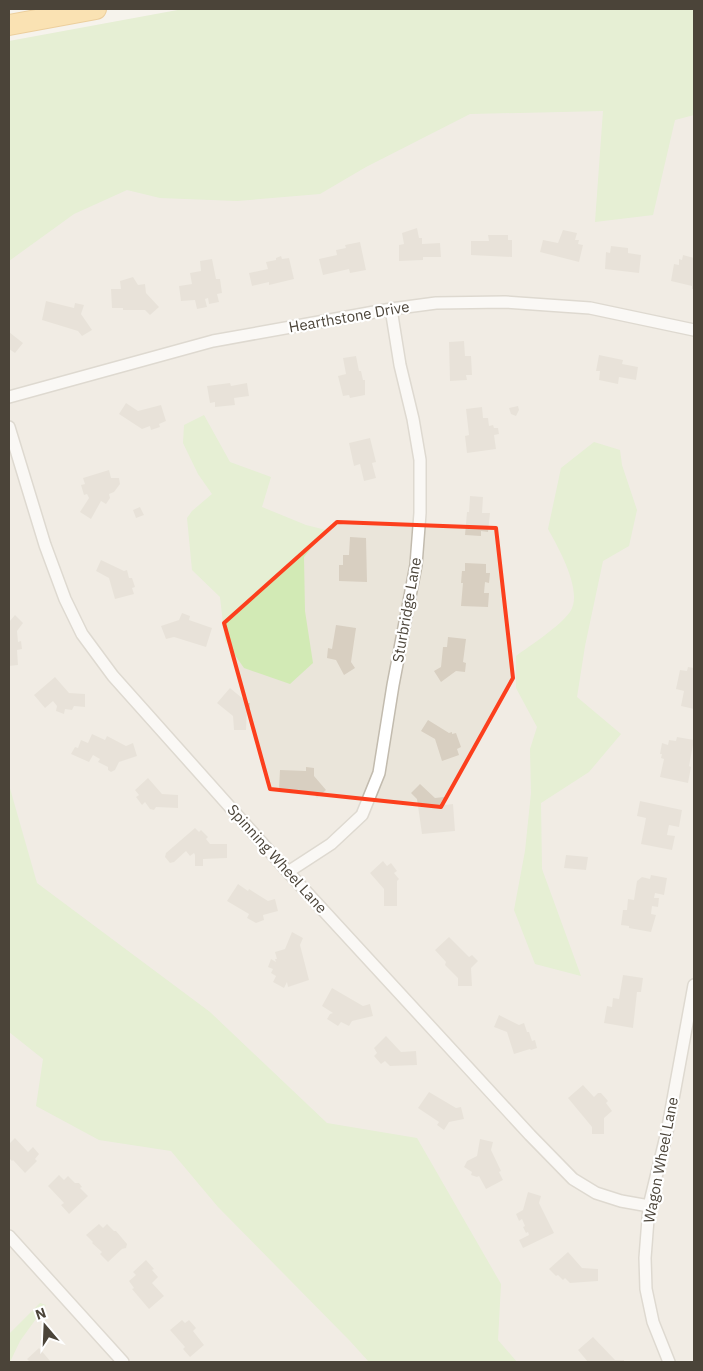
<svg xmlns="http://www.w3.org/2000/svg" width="703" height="1371" font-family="'IBM Plex Sans',sans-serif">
<rect width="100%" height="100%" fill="#f6f3ec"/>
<path fill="#eae5da" d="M438 81 694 87V1362H9V218Z"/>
<path fill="#d2eab5" d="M183 9H694V115L675 120 653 215 595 222 603 111 470 114 366 167 320 194 237 201 160 198 127 190 74 214 9 261V41Z
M204 415 230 462 271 477 262 507 306 525 326 530 304 557 305 611 313 663 290 684 244 668 225 641 220 597 192 570 187 518 192 511 212 494 198 474 183 443 184 425Z
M594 442 620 450 622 465 637 510 629 546 603 561 585 646 577 697 621 734 589 772 541 803 542 869 581 976 535 964 514 910 525 851 531 793 530 749 537 727 516 688V656C531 645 559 627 570 612 584 592 558 547 548 529L561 468Z
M9 785 37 883 210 1012 327 1123 417 1138 501 1284 498 1340 517 1362H369L350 1341 218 1207 171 1151 99 1140 36 1106 43 1059 9 1032Z
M40 1303 46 1305 20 1341 10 1362H9V1334Z"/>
<path fill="#d8cfc1" d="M417 228 419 238H422V244L440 243 441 257H423V260L399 261V245L404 244 402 233Z
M563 230 577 233 575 240H579L578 244 583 245 579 262 540 252 543 240 558 243Z
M488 235H508V240H512V257L471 255V241H489Z
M360 242 366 270 350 273 349 269 323 275 319 259 337 255 336 250 346 248 345 245Z
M611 246 628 248V253L641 255 639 273 605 269 606 252 610 253Z
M683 255 694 258V289H692V286L671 281 674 264 679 265V259L682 260Z
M281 256 282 259 289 258 294 279 269 285V282L252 286 249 273 268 269 266 262 276 260V258Z
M212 259 216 279H220L222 293 217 294 219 302 209 304 208 298 205 299 207 307 197 309 195 300 181 301 179 286 192 284 190 273 201 271 200 261Z
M133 277 138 285 145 284 146 293 159 307 150 315 145 310H123V308H112L111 289H121L120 281Z
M46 301 74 308 75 303 84 305 81 314 92 330 82 336 78 331 42 320Z
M9 332 23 343 15 353 9 349Z
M464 341 465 356H471L472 375H466L467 380 450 381 449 342Z
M599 355 623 360 622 364 638 367 636 380 619 377 618 384 599 380 600 371H596Z
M356 356 359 371H361L363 380H365V395L350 398 349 395 343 396 338 376 346 374 343 358Z
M230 383 231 386 247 383 249 396 234 398 235 405 215 407V402L210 403 207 386Z
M126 403 138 411 161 405 166 421 159 424 160 427 151 430 150 426 142 429 119 414Z
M518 406 519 410 516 416 511 414 509 408Z
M482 407 483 418H488L489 426 493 425 494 428H498L499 434 494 435 496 449 467 453 465 436 469 435 466 409Z
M370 438 376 462 372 463 376 478 364 481 360 464 354 466 349 443Z
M109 470 111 478H119L120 484 114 492 109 494 110 498 106 504 101 501 91 519 80 512 89 498 87 494 84 495 81 485 85 484 83 478Z
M470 496 483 497 482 513H490L488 532 481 531V536L465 535 467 512H469Z
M140 507 144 515 136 518 133 510Z
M350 537 366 538 367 582 339 581V565H343V555H349Z
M101 560 124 571 127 570 129 578H132L135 587 132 588 134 594 115 599 109 578 96 571Z
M465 563 486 564V573H490L489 583 485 582 484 593H489L488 607 461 606 463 583H461L462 571H465Z
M182 613 190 616 189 620 212 628 206 647 174 637 166 639 161 626 179 620Z
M15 615 23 623 17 631 18 642 21 641 22 649 17 650 18 665 9 666V622Z
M336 625 356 628 351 662 355 668 344 675 336 660 327 658 328 648 332 649Z
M448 637 466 639 463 662 466 663 465 672 456 671 441 682 434 671 441 667 443 647H447Z
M688 667 694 668V709L681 706 684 691 676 689 680 670 687 671Z
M55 677 69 693 85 694V707L74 706 72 710 65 709 64 714 56 711 57 706 53 701 45 708 34 695Z
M230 688 248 703H250V708H247L246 730H234L233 716 217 703Z
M428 720 449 733 452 732V734L456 733 461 747 457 749 459 755 442 761 435 739 421 731Z
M92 734 105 740 107 736 126 746 133 743 137 756 119 762 115 770 111 772 108 770V767L98 762 100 759 93 755 89 762 71 754 75 747 78 748 81 740 88 743Z
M677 737 694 740 689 766 691 767 688 783 660 777 664 759 661 758 662 754H660L662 743 668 745 669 740 676 741Z
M306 767 314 768V776L326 790 317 798 313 793 290 792V790L279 789 280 770 306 771Z
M148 778 162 794 178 795V808L156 807 154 810 150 809 145 802 142 805 136 797 139 795 135 790Z
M420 784 435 798 444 797 445 805 453 804 455 831 422 834 417 799 411 793Z
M640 801 682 810 679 827 669 825 667 835 675 836 672 850 641 844 646 818 637 816Z
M195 828 199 832 201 830 208 837 206 839 210 844H227V858L203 859V866H195V855L194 853 190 856 186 851 174 862 170 863 165 857 166 853Z
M566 855 588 857 586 870 564 868Z
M383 861 387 866 391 863 397 871 394 873 399 879 397 881V906H384V889L370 873Z
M651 875 667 878 664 895 655 893 654 898H659L658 907 652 906 651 914 656 915 651 932 629 928V926L621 925 623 910H627L628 899 634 900 637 881 642 877 650 879Z
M238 884 248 891 249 889 268 901 275 899 278 911 263 915 264 920 256 923 247 918 249 914 227 901Z
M292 932 303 938 300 945 309 980 288 987 287 982 284 988 273 982 276 976 271 973 273 969 268 967 271 959 276 962 275 959H277L275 952 285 949Z
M449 937 469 957 472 955 478 961 471 968 472 986H458V978L445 965 446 962 435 950Z
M623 975 643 978 641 992H637L633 1028 604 1023 607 1006 612 1007 613 998 619 999Z
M332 988 363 1006 370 1004 373 1016 352 1021 349 1026 341 1022 338 1026 327 1019 330 1014 333 1013 322 1006Z
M499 1015 519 1025 524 1023 527 1032H529L532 1041 535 1040 537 1048 531 1050 530 1049 514 1054 507 1032 494 1027Z
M386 1036 401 1052 416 1051 417 1065 390 1066 385 1061 381 1064 374 1056 377 1053 374 1048Z
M583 1085 594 1097 598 1093H601L608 1101 606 1103 612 1111 604 1118V1134H592V1127L568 1098Z
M429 1092 456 1108 461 1107 464 1119 449 1122 444 1130 437 1125 439 1122 418 1108Z
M15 1138 28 1152 33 1147 39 1154 35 1159 37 1161 25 1173 13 1160 12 1161 9 1158V1144Z
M480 1139 493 1142 491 1150 501 1171 499 1172 503 1180 486 1189 479 1176 477 1177 471 1175 472 1172 464 1167 467 1161 477 1156Z
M59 1175 64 1180 68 1176 75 1183H79L82 1187 80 1188 88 1196 69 1214 61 1205 64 1203 48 1186Z
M528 1192 541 1196 539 1203 554 1233 523 1248 519 1240 529 1235 528 1232 526 1233 523 1227 525 1226 522 1219 519 1221 516 1214 523 1210Z
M99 1224 103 1228 107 1224 114 1231H116L127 1244 126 1248 122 1249 108 1262 100 1254 102 1252 92 1243 93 1242 86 1235Z
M568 1252 582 1268 598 1269V1281L570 1283 565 1278 563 1280 558 1275 556 1276 549 1269Z
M146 1260 154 1269 152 1270 158 1277 152 1283 164 1296 149 1309 132 1289 134 1288 129 1281 136 1275 133 1272Z
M182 1320 185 1323 189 1320 196 1328 193 1331 204 1345 190 1357 183 1349 185 1347 170 1330Z
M593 1337 615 1360H624V1362H588L578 1350Z
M39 1348 51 1362H30L27 1359Z"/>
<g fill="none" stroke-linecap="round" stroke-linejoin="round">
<g stroke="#c2bbae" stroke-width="14">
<path id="street" d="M9 397 213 341 391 309 436 303 505 302 590 308 694 330
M9 427 45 545 65 599 82 634 113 676 288 872 530 1135 573 1179 596 1193 621 1201 649 1206
M288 872 331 844 362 815 379 773 393 685 416 565 420 513V460L413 419 400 365 391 309
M9 1236 123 1362
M669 1362 653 1322 646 1289 645 1258 649 1206 667 1132 694 985"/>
</g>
<g stroke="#e0a43c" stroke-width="22">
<path id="highway" d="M9 25 96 9"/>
</g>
<use href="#street" stroke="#fff" stroke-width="11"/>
<use href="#highway" stroke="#ffcf6e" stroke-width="20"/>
</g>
<path d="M0 0H703V1371H0ZM337 522 496 528 513 678 441 807 270 789 224 623Z" fill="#f6f3ec" fill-opacity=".55" fill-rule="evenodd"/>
<path fill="none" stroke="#fc3f1d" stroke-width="4" stroke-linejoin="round" d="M337 522 496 528 513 678 441 807 270 789 224 623Z"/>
<g text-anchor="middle" stroke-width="4.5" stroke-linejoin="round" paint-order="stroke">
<g font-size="15" fill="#4b4439" stroke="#fff">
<text transform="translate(349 317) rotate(-10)" y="5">Hearthstone Drive</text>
<text transform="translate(407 610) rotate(-80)" y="5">Sturbridge Lane</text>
<text transform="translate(277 859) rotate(48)" y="5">Spinning Wheel Lane</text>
<text transform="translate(661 1160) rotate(-79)" y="5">Wagon Wheel Lane</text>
</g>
</g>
<rect width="703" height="1371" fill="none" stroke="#4b4439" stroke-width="20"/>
<g transform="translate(45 1326) rotate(341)" stroke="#ffffff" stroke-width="4" paint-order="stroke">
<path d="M0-4L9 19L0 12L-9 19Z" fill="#4b4439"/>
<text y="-8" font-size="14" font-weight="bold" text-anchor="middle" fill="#4b4439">N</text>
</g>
</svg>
